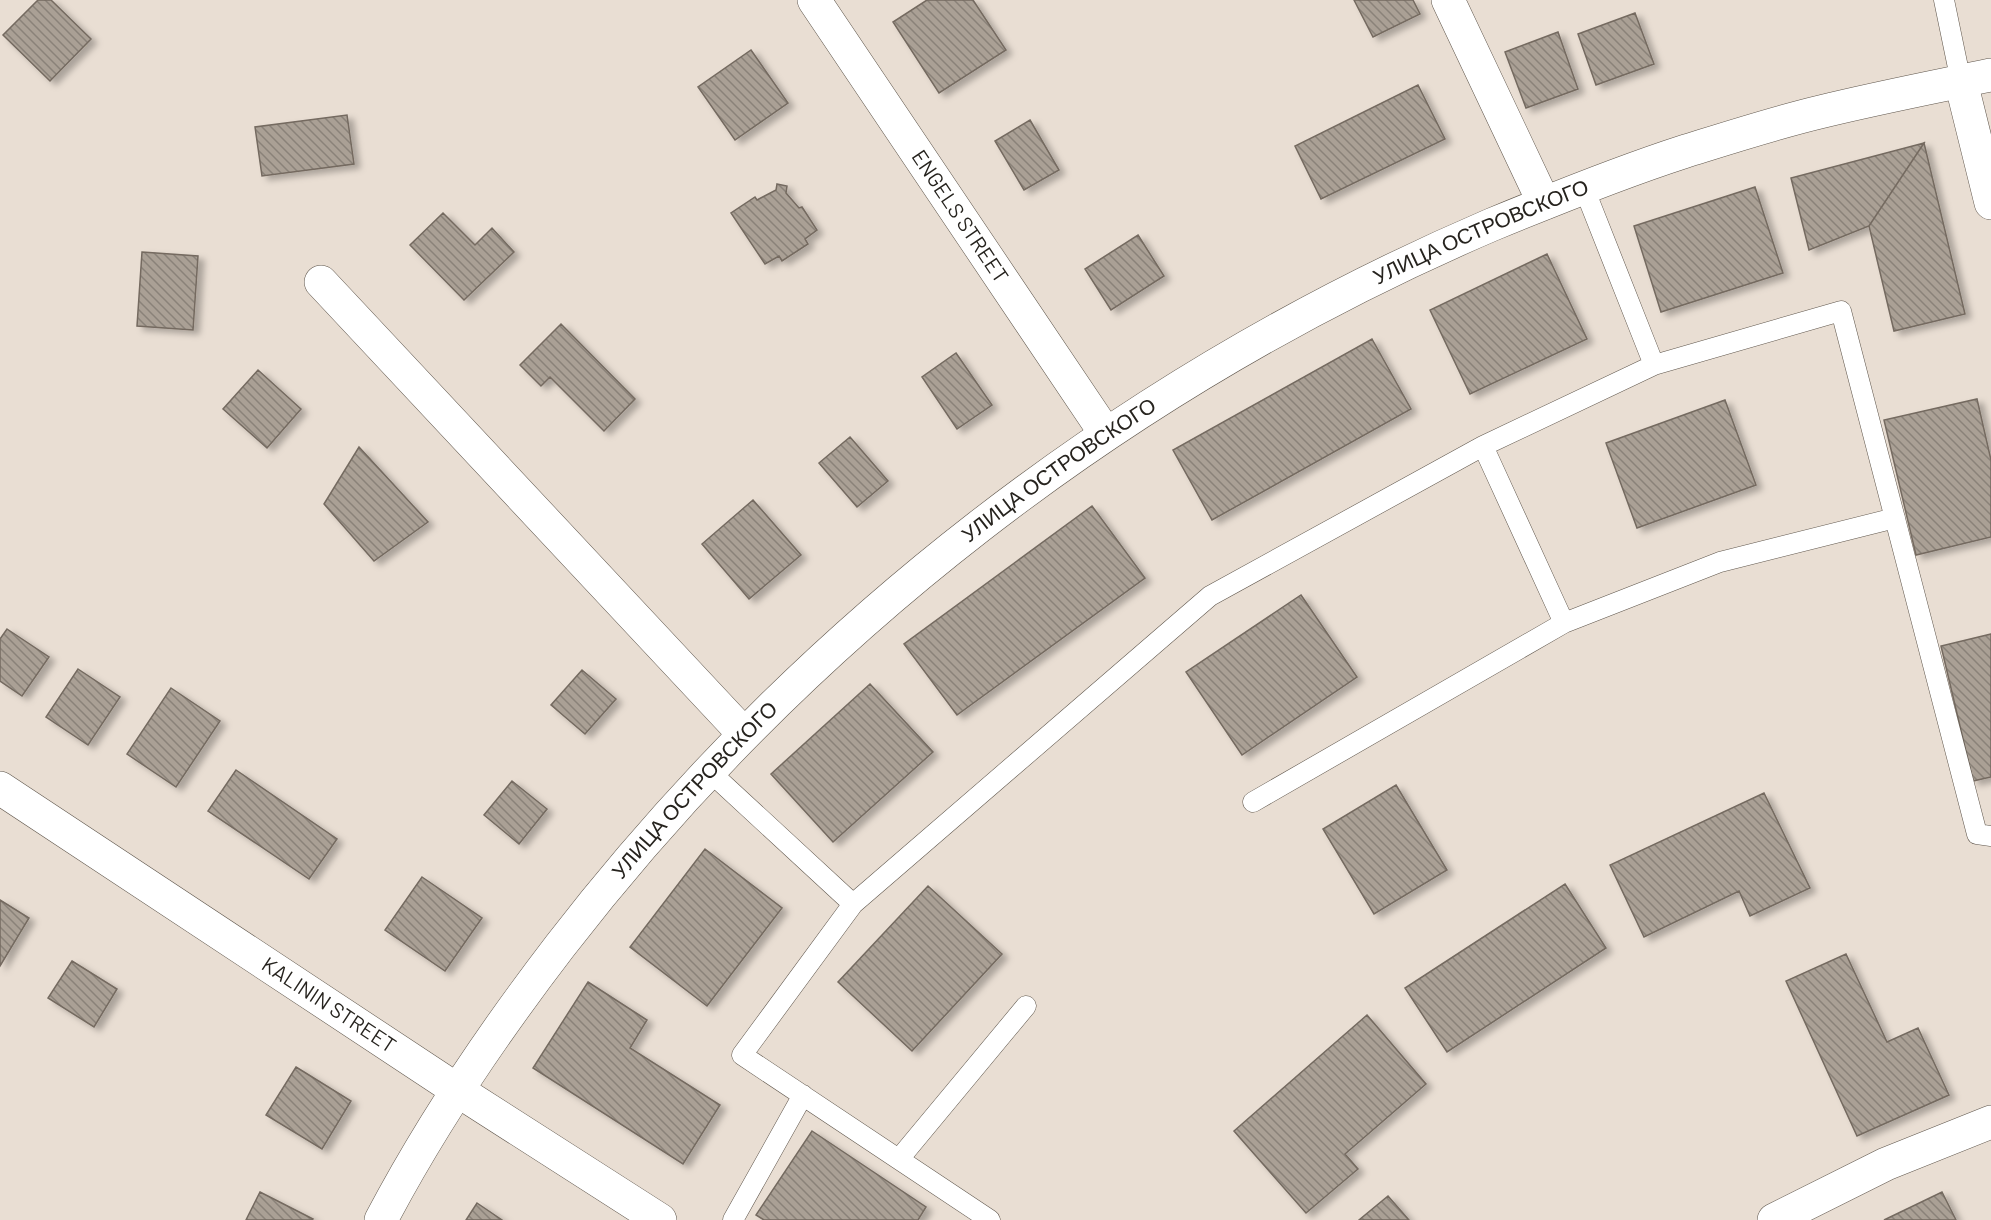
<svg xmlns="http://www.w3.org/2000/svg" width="1991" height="1220" font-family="Barlow,sans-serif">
<defs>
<pattern id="building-back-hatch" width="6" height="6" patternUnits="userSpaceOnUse" patternTransform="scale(1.5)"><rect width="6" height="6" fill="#aaa095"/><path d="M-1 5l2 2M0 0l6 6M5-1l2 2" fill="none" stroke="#8a8279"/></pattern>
<filter id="shadow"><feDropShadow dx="6" dy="4" stdDeviation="3" flood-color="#0004"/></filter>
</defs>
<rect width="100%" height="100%" fill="#e9ded3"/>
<path fill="url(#building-back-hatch)" stroke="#746a60" stroke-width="1.5" filter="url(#shadow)" d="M38 0H51L91 39 50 81 3 35Z
M927 0H973L1006 50 939 93 893 22Z
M1354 0H1413L1420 14 1373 37Z
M1635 13 1654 64 1596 85 1578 34Z
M1558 32 1578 89 1526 108 1505 52Z
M751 50 788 103 735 140 698 87Z
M1418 85 1445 139 1321 199 1295 146Z
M347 115 354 164 262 176 255 127Z
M1030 120 1059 170 1024 190 995 141Z
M1924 143 1965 314 1894 331 1869 226Z
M1924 143 1869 226 1809 250 1791 178Z
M777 184 787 186 786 193 799 208 802 207 817 230 805 239 808 244 782 261 779 256 765 264 731 213 755 197 757 200 776 190Z
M1755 187 1783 273 1661 312 1634 226Z
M443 213 475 245 492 228 514 252 464 300 410 245Z
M1138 235 1164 276 1111 310 1085 269Z
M142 252 198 256 193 330 137 326Z
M1547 254 1587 339 1470 394 1430 310Z
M561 324 635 399 604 431 550 377 541 386 520 365Z
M1372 339 1411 409 1212 520 1173 450Z
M956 353 992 405 957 429 922 377Z
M258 370 301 409 267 448 223 409Z
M1977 399 1991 460V537L1916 555 1884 420Z
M1725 400 1756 485 1637 528 1606 443Z
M850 437 888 481 857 507 819 463Z
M359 447 428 522 374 561 324 504Z
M753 500 801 555 749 599 702 544Z
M1092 506 1145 578 957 715 904 644Z
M1301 595 1357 677 1242 755 1186 672Z
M7 629 49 657 22 696 0 681V639Z
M1991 634V777L1973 781 1941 646Z
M78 669 120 697 88 745 46 717Z
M582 670 616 699 585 734 551 705Z
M870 684 933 752 833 842 771 774Z
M171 688 220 721 176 787 127 754Z
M236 770 337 839 309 879 208 811Z
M512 781 547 809 519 844 484 815Z
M1396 785 1447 870 1374 914 1323 829Z
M1764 793 1810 888 1750 916 1739 891 1644 937 1610 865Z
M705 849 782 908 707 1006 630 947Z
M422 877 482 918 445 971 385 930Z
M1565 884 1606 948 1447 1052 1405 988Z
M928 886 1002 954 912 1051 838 982Z
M0 900 29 918 0 966Z
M1846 954 1887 1042 1918 1028 1949 1095 1857 1136 1786 981Z
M72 961 117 989 94 1027 48 998Z
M588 982 647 1020 630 1048 720 1105 683 1164 533 1068Z
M1367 1015 1426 1084 1345 1154 1358 1169 1306 1213 1234 1131Z
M296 1067 351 1101 322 1149 266 1115Z
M812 1131 926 1207 918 1220H764L756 1215Z
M260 1192 313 1219 312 1220H246Z
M1942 1192 1956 1220H1884Z
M1388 1196 1409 1220H1359Z
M477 1203 502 1220H466Z"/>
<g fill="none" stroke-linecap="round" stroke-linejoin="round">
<g stroke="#5f564c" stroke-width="21">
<path id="lane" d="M1944 0 1961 82
M1584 188 1654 365 1841 311 1977 834 1991 836
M1483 446 1564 623
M709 771 853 904
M1253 802 1564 623 1720 562 1895 518
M899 1159 1026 1006
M733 1220 803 1095
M990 1220 742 1055 853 904 1210 596 1483 446 1654 365"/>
</g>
<g stroke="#5f564c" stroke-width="34">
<g id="street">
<path id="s1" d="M814 0 1106 434"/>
<path d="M1448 0 1544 203"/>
<path d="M321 282 744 734"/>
<path id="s2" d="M0 788 457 1090 660 1220"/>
</g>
</g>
<g stroke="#5f564c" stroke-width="34">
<g id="secondary">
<path d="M1961 82 1991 203"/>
<path id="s3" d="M381 1220C432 1123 494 1032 560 946 803 631 1125 382 1491 225 1554 199 1618 173 1683 152 1728 138 1774 123 1820 112 1877 98 1934 87 1991 75"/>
<path d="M1774 1220 1886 1164 1991 1122"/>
</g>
</g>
<use href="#lane" stroke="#fff" stroke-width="20"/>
<use href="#street" stroke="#fff" stroke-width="33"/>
<use href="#secondary" stroke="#fff" stroke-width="33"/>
</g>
<g text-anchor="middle" stroke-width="4.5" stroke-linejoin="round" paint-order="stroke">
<g font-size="21" fill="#26231e" stroke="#e9ded3">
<text dy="7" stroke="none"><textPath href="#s1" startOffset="261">ENGELS STREET</textPath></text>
<text dy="7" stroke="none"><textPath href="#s3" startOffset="1506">УЛИЦА ОСТРОВСКОГО</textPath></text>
<text dy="7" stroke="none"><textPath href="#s3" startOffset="1020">УЛИЦА ОСТРОВСКОГО</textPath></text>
<text dy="7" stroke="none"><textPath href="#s3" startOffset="534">УЛИЦА ОСТРОВСКОГО</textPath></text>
<text dy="7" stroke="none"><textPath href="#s2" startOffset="394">KALININ STREET</textPath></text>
</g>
</g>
</svg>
